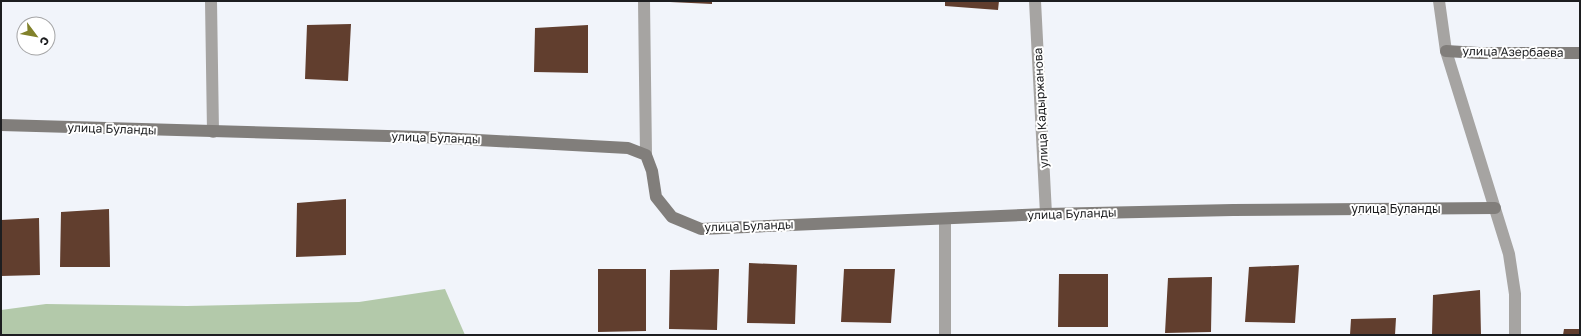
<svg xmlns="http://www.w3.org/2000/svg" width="1581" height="336" font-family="'Golos Text',sans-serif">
<rect width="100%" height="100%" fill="#f1f4fa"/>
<path fill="#b3c9aa" d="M445 289 465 335H1V310L46 304 187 306 359 302Z"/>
<path fill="#613e2e" d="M670 1H712V4L670 2Z
M945 1H999L998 10 945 6Z
M351 24 348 81 305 79 307 25Z
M588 25V73L534 72 535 28Z
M346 199V255L296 257 297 203Z
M109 209 110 267H60L61 212Z
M39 218 40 275 1 276V220Z
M749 263 797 265 795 324 747 323Z
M1299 265 1295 323 1245 322 1249 267Z
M598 269H646V331L598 332Z
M719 269 717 330 669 329 670 270Z
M844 269H895L891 323 841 322Z
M1059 274H1108V327H1058Z
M1212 277 1211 332 1165 333 1168 278Z
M1480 290 1481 335H1432L1433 295Z
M1396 318 1395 335H1350L1351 319Z
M1564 329H1580V335H1563Z"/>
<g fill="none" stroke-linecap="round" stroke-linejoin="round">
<path stroke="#a6a4a2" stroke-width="12" d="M211 1 213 132
M644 1 646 155
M1035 1 1046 214
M1439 1 1446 51 1509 254 1515 294V335
M945 335V219"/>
<path stroke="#817e7b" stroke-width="12" d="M1446 51 1479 53H1580
M1 125 423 137 628 148 646 155 652 171 656 197 672 217 701 229 1046 214 1233 210 1495 208"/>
</g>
<g text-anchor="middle" stroke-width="4" stroke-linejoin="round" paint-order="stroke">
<g font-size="12" fill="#1d1e20" stroke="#fff">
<text transform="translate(1513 52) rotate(1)" y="4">улица Азербаева</text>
<text transform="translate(1041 108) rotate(-93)" y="4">улица Кадыржанова</text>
<text transform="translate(112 129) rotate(2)" y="4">улица Буланды</text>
<text transform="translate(436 138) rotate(2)" y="4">улица Буланды</text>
<text x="1396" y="213">улица Буланды</text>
<text transform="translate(1072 214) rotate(-2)" y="4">улица Буланды</text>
<text transform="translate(749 226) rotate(-2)" y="4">улица Буланды</text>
</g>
</g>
<rect width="1581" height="336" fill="none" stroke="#1d1e20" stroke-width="4"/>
<g transform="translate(36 36) rotate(122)"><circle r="19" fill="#ffffff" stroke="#a5a5a6"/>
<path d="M0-3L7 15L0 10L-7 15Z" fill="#81812a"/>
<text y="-6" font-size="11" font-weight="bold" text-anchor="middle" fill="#1d1e20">С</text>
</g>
</svg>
